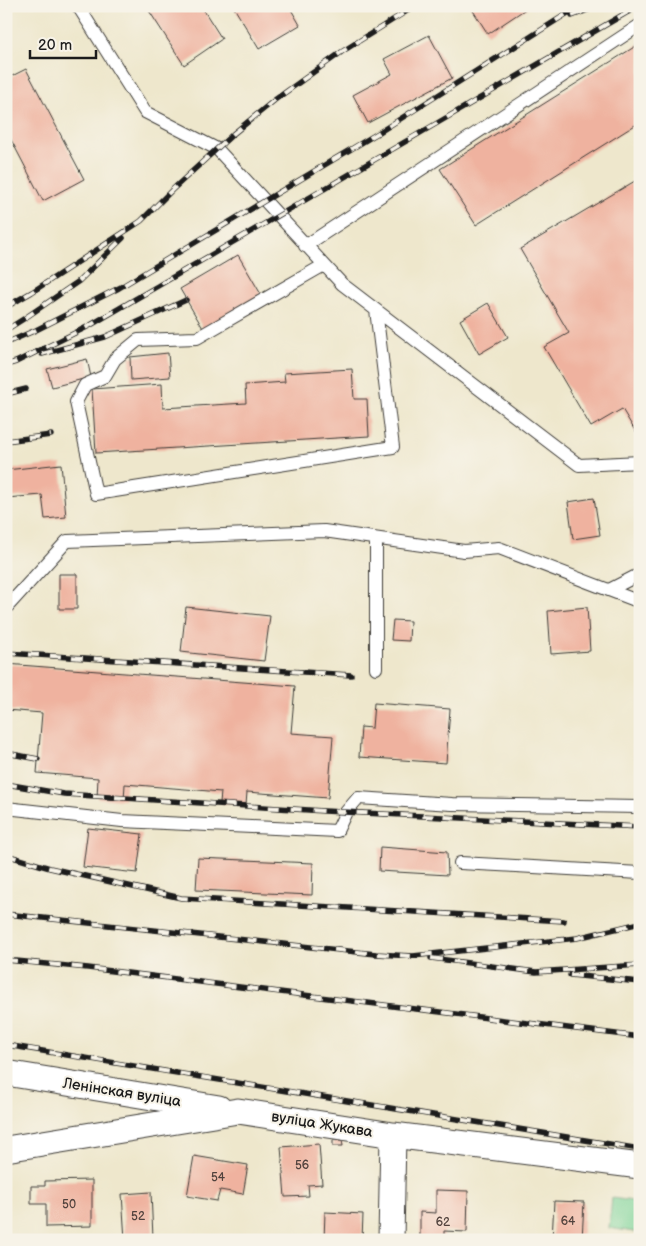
<svg xmlns="http://www.w3.org/2000/svg" width="646" height="1246" font-family="'Balsamiq Sans',sans-serif">
<rect width="100%" height="100%" fill="#f7f3e8"/>
<filter id="ink" filterUnits="userSpaceOnUse"><feTurbulence type="fractalNoise" baseFrequency=".02" numOctaves="2"/><feDisplacementMap in="SourceGraphic" scale="10" xChannelSelector="R" yChannelSelector="G"/><feConvolveMatrix kernelMatrix="1 2 1 2 8 2 1 2 1" color-interpolation-filters="sRGB"/></filter>
<filter id="wash" filterUnits="userSpaceOnUse"><feTurbulence type="fractalNoise" baseFrequency=".0096" numOctaves="4" result="noise"/><feDisplacementMap in="SourceGraphic" scale="20" xChannelSelector="R" yChannelSelector="G"/><feGaussianBlur stdDeviation="1.12" result="paint"/><feColorMatrix in="noise" values="0 0 0 0 0 0 0 0 0 0 0 0 0 0 0 0 0 1.4 0 .05"/><feComposite in="paint" operator="in"/></filter>
<g filter="url(#wash)">
<rect width="100%" height="100%" fill="#eee7cc"/>
<path fill="#7dd498" stroke="#4c785a" d="M612 1198 640 1202V1233L609 1228Z"/>
<g id="blocks">
<path fill="#efb29f" d="M146 6H201L222 39 184 65Z
M233 6H289L300 25 259 49Z
M470 6H530L488 34Z
M429 35 452 78 368 123 353 95 392 74 384 59Z
M639 44 640 46V122L476 225 440 169Z
M26 69 84 179 43 201 6 130V79Z
M640 178V439L622 409 591 427 544 347 569 333 520 249Z
M238 255 262 296 204 330 180 289Z
M488 303 508 337 479 354 460 320Z
M168 353 170 377 131 380 130 357Z
M87 359 91 377 52 387 47 369Z
M352 369 354 399H367L369 436 96 453 92 389 162 384 163 408 246 403 245 385 285 382 284 373Z
M61 464 66 517 45 519 42 495 6 498V470Z
M594 498 600 535 573 539 568 502Z
M59 574H77V609H59Z
M186 607 270 616 264 661 181 652Z
M587 607 590 651 551 654 548 611Z
M393 620 410 621 409 641 391 640Z
M6 664 295 686 291 733 333 736 328 798 247 792 246 805 220 803 221 792 125 784 124 800 97 798 98 778 37 773 42 713 6 710Z
M374 703 450 709 446 763 359 757 361 727 372 728Z
M88 828 142 834 137 873 83 867Z
M380 847 447 852 448 875 379 871Z
M198 858 313 863 312 895 196 890Z
M333 1140H342L343 1146H333Z
M319 1144 322 1184 308 1185 309 1196 285 1197 281 1147Z
M194 1156 248 1165 243 1194 220 1190 217 1201 187 1196Z
M92 1180V1226L46 1227V1204H31V1186H45V1181Z
M436 1190 468 1191 467 1232 444 1231V1240L420 1239V1212L436 1213Z
M151 1192 153 1238 125 1240 122 1194Z
M554 1201 584 1202 582 1240H552Z
M325 1212 363 1214 362 1240H324Z"/>
</g>
</g>
<g filter="url(#ink)">
<use href="#blocks" fill-opacity="0" stroke="#3c3a36" stroke-width="1"/>
<g fill="none" stroke-linecap="round" stroke-linejoin="round">
<g stroke="#3c3a36" stroke-width="14">
<path id="service" d="M78 6 145 112 217 149 342 284 579 465 640 462
M305 246 640 25
M324 265 197 338 138 340 115 359 105 376 85 385 76 402 96 494 393 447 376 310
M609 590 640 574
M6 608 67 541 324 531 464 551 499 548 640 602
M376 668V539
M6 808 122 821 337 831 346 812 358 798 452 804 640 807
M460 863 640 873"/>
</g>
<g stroke="#3c3a36" stroke-width="27">
<path id="minor" d="M6 1073 219 1108
M6 1149 238 1111 393 1135 640 1166
M391 1240 393 1135"/>
</g>
<use href="#service" stroke="#fff" stroke-width="12"/>
<use href="#minor" stroke="#fff" stroke-width="25"/>
<g stroke="#1c1c1c" stroke-width="5.5">
<path id="rail" d="M572 16 598 6
M6 307 32 292 141 221 172 190 233 134 276 99 343 51 415 6
M6 330 25 318 79 281 123 238
M6 343 36 330 119 288 378 133 579 6
M42 354 105 337 186 300
M6 365 16 362 89 326 638 6
M6 394 26 389
M6 441 51 435
M6 653 351 675
M6 753 38 759
M6 784 64 794 324 811 640 827
M6 855 50 868 181 898 564 921
M6 914 376 954 413 956 577 938 640 923
M431 958 536 972 640 965
M6 960 88 968 640 1037
M570 975 640 982
M6 1045 640 1149"/>
</g>
<use href="#rail" stroke="#f7f3e8" stroke-width="4" stroke-dasharray="11" stroke-linecap="butt"/>
</g>
</g>
<g text-anchor="middle" stroke-width="4" stroke-linejoin="round" paint-order="stroke">
<g font-size="12" fill="#51423d">
<text x="302" y="1169">56</text>
<text x="218" y="1181">54</text>
<text x="69" y="1208">50</text>
<text x="138" y="1220">52</text>
<text x="568" y="1225">64</text>
<text x="443" y="1226">62</text>
</g>
<g font-size="15" fill="#1c1c1c" stroke="#f7f3e8">
<text transform="translate(122 1092) rotate(9)" y="5">Ленінская вуліца</text>
<text transform="translate(322 1124) rotate(9)" y="5">вуліца Жукава</text>
</g>
</g>
<rect width="646" height="1246" fill="none" stroke="#f7f3e8" stroke-width="25"/>
<path d="M30 50v8h66v-8" fill="none" stroke="#1c1c1c" stroke-width="2.5"/>
<text x="38" y="50" font-size="15" fill="#1c1c1c" stroke="#f7f3e8" stroke-width="4" paint-order="stroke">20 m</text>
</svg>
